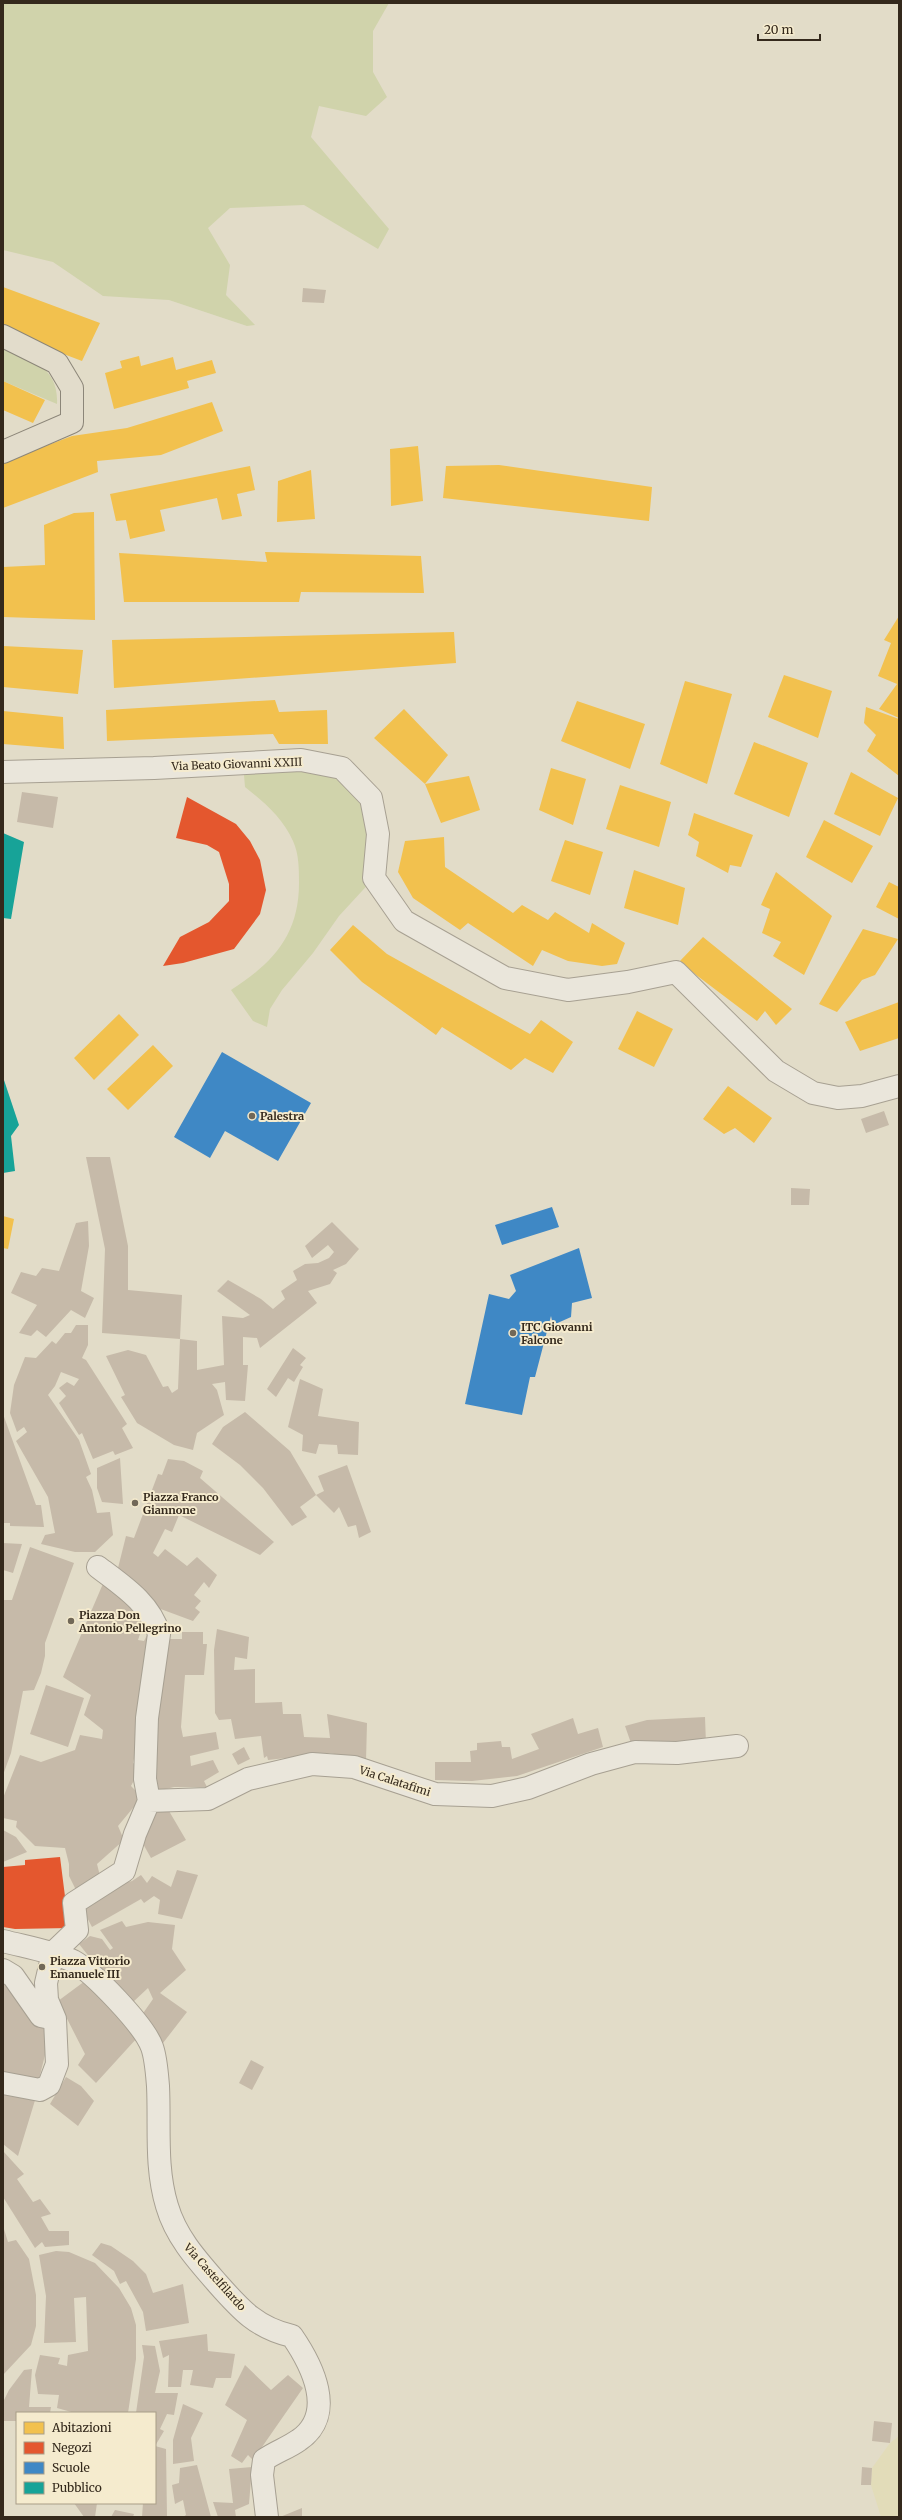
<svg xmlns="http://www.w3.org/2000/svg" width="902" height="2520" font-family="Merriweather,serif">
<rect width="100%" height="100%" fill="#e2dcc8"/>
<path fill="#e2dcb9" d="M899 2436V2517H881L871 2485 872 2468 890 2443Z"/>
<path fill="#d0d3ab" d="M3 3H389L373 31V72L387 97 366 116 319 106 311 137 389 229 378 249 304 205 230 208 208 228 230 265 226 295 255 325 247 326 169 300 103 296 53 262 3 250Z
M3 346C32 359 59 368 57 404L3 381Z
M243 763 342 768 371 798 374 878 339 916 313 953 282 990 270 1009 267 1027 253 1021 231 990C273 963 299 935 299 883 299 869 299 854 293 841 283 818 264 802 245 787Z"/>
<path fill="#f2c14e" d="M3 287 100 323 82 361 3 331Z
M139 356 141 366 173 357 176 370 212 360 216 373 187 381 189 388 114 409 105 373 122 368 120 361Z
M3 381 45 400 33 423 3 410Z
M212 402 223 431 161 455 97 461 98 472 3 508V462L72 436 127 428Z
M418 446 423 501 391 506 390 449Z
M499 465 652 487 649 521 443 498 446 466Z
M250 466 255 490 237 494 242 516 222 520 217 498 160 510 165 531 130 539 126 520 116 521 110 494Z
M311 470 315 519 277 522 278 481Z
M94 512 95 620 3 617V567L45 565 44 525 74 513Z
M265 552 421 556 424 593 301 592 299 602H124L119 553 267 562Z
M899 616V718L879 709 897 684 878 676 891 643 884 640Z
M454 632 456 663 114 688 112 640Z
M3 646 83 650 78 694 3 687Z
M784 675 832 691 818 738 768 717Z
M685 681 732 694 707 784 660 764Z
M275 700 279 712 327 710 328 744H279L273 734 107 741 106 710Z
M577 701 645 724 630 769 561 741Z
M866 707 899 719V776L867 751 876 735 864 723Z
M404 709 448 755 425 784 374 738Z
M3 711 63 717 64 749 3 744Z
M754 742 808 763 789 817 734 794Z
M551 768 586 779 573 825 539 810Z
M851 772 898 798 880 836 834 814Z
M469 776 480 810 441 823 425 784Z
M620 785 671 802 659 847 606 829Z
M694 813 753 835 741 867 730 865 728 873 696 856 699 842 688 835Z
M824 820 873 846 852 883 806 857Z
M444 837 445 867 513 913 522 905 548 920 555 912 589 933 592 923 625 943 617 964 602 966 568 961 542 950 533 966 468 923 460 930 413 898 398 872 405 841Z
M565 840 603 852 590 895 551 881Z
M634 870 685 888 678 925 624 908Z
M776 872 832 916 804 975 773 956 781 942 762 933 770 909 761 905Z
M889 882 899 887V919L876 907Z
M353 925 387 954 530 1034 541 1020 573 1042 553 1073 525 1058 511 1070 442 1027 436 1035 362 982 330 950Z
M863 929 898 939 875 975 862 980 837 1012 819 1004Z
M703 937 792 1009 776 1025 765 1011 757 1021 679 962Z
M899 1002V1038L860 1051 845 1022Z
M637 1011 673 1029 654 1067 618 1049Z
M119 1014 139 1035 94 1080 74 1058Z
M153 1045 173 1066 128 1110 107 1089Z
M728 1086 772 1118 754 1143 735 1128 724 1134 703 1119Z
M3 1216 14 1219 8 1249 3 1248Z"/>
<path fill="#e4572e" d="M187 797 236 824 250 841 260 860 266 890 260 914 234 949 183 963 163 966 180 937 209 922 229 901V884L219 852 207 845 176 838Z
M60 1857 69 1928 15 1929 3 1927V1867L25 1865V1860Z"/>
<path fill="#3f88c5" d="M222 1052 311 1103 278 1161 225 1131 210 1158 174 1137Z
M552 1207 559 1227 502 1245 495 1225Z
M579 1248 592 1298 572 1303 571 1317 553 1325 551 1316 535 1377H530L522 1415 465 1404 489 1294 509 1299 516 1291 510 1275Z"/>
<path fill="#17a398" d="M3 833 24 842 11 919 3 918Z
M3 1077 19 1125 11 1136 15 1171 3 1173Z"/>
<path fill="#c6baa9" d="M303 288 326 290 324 303 302 302Z
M22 792 58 797 53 828 17 822Z
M884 1111 889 1125 866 1133 861 1119Z
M86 1157H110L128 1246V1290L182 1295 180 1339 102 1333 105 1249Z
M791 1188 810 1189 809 1205H791Z
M88 1221 89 1246 81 1291 94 1298 85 1318 71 1310 46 1337 37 1330 31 1336 19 1333 37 1305 11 1293 21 1272 36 1276 42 1268 59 1271 76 1223Z
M332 1222 359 1249 346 1264 333 1270 337 1273 330 1284 308 1291 317 1303 260 1348 257 1338 243 1337V1365H248L245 1401 226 1400 225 1382 212 1384 217 1390 224 1415 197 1433 193 1450 174 1445 137 1423 121 1397 125 1395 106 1356 128 1350 146 1355 163 1387 168 1386 172 1393 178 1389 180 1339 197 1341V1370L224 1365 222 1316 243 1318 250 1315 217 1291 228 1280 261 1299 273 1309 285 1299 281 1291 297 1280 293 1271 305 1264 318 1263 329 1258 334 1252 328 1245 312 1258 305 1246Z
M76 1325H88V1345L82 1358 86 1360 127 1424 122 1428 133 1448 115 1455 113 1451 93 1459 82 1433 79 1435 59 1403 66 1396 59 1388 67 1382 74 1386 79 1379 61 1372 55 1386 48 1395 79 1440 91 1474 86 1477 92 1490 97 1513 110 1512 113 1535 95 1552H75L41 1544 45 1535 55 1533 48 1497 16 1441 27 1432 24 1427 17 1432 10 1413 14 1385 25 1357 36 1358 52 1341 56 1344 65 1333H71Z
M293 1348 306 1358 300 1365 303 1367 294 1382 288 1378 276 1397 267 1389Z
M300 1379 323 1389 318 1416 359 1422 358 1455 338 1454 337 1445 319 1444 316 1454 302 1451 303 1435 288 1427Z
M245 1412 290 1451 316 1495 300 1507 307 1517 292 1526 263 1488 240 1465 212 1444 223 1427Z
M3 1414 36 1505H41L44 1527 10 1526V1523H3Z
M120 1458 123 1504 102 1502 97 1488V1468Z
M168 1459 184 1461 203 1471 200 1478 274 1542 260 1555 179 1515 172 1532 165 1529 153 1553 158 1557 165 1549 187 1566 197 1557 217 1575 209 1588 204 1582 194 1595 201 1601 195 1608 200 1612 193 1621 158 1608 117 1572 126 1536 134 1538 158 1474 162 1475Z
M347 1465 371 1532 359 1538 356 1525 348 1527 339 1507 334 1513 316 1495 324 1491 318 1476Z
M3 1543 22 1544 13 1573 3 1570Z
M30 1547 74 1563 45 1643V1656L41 1673 34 1690 23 1691 11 1753 3 1775V1600H12Z
M105 1579 146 1616 138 1640 144 1641 148 1633 154 1638 138 1698 143 1701V1710L135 1730 140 1732 133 1763 141 1767 131 1786 142 1797 118 1826 124 1840 97 1864 101 1880 77 1892 69 1876V1864L65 1848 35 1846 16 1827 17 1821 3 1818V1798L20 1755 41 1762 75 1750 80 1735 102 1739 103 1730 84 1715 91 1695 63 1677Z
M217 1629 249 1637 247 1659 235 1657 234 1670 255 1669V1703L282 1702 283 1714H301L304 1737 330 1738 327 1714 367 1723 366 1761 330 1753 268 1760 267 1756 264 1758 261 1736 235 1739 231 1719 219 1720 215 1713 214 1650Z
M182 1632H203V1644H207L204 1675H185L181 1727 183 1737 216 1732 219 1749 190 1756 191 1766 213 1760 219 1772 204 1781 207 1787H174L154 1792 150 1774 165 1639H182Z
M46 1685 84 1698 68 1747 30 1734Z
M705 1717 706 1744 632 1746 625 1726 647 1720Z
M573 1718 578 1734 598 1728 603 1747 517 1776 472 1781 435 1780V1762H471L470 1751 477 1750V1743L501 1741 502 1747H510L512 1759 539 1749 531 1734Z
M244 1747 250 1759 238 1765 232 1754Z
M157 1811H169L186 1840 151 1858 142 1842 144 1823Z
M3 1830 16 1837 27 1852 3 1862Z
M177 1870 198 1875 182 1919 158 1914 160 1900 154 1896 144 1903 141 1899 92 1927 80 1904 111 1887 132 1881 141 1875 147 1883 152 1876 171 1887Z
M122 1921 126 1927 148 1922 175 1925 172 1949 186 1970 160 1993 187 2012 163 2043 139 2019 153 1999 148 1988 132 2003 103 1974 79 1944 90 1936 102 1939 110 1950 113 1948 100 1930Z
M3 1980 44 2028 47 2047 38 2083 3 2077Z
M85 1981 137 2038 96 2083 78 2065 85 2054 58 2001Z
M251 2060 264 2067 252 2090 239 2083Z
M66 2077 81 2086 94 2101 78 2126 50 2104Z
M3 2091 36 2097 18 2156 3 2144Z
M3 2151 24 2174 17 2179 33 2202 40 2199 51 2214 41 2217 49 2231H69V2245L45 2247 42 2242 35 2248 3 2197Z
M3 2226 8 2242 16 2240 29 2259 36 2295V2326L31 2345 3 2375Z
M101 2243 111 2246 133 2261 146 2274 153 2293 183 2284 189 2323 146 2331 143 2312 126 2281 120 2284 114 2271 92 2255Z
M56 2251 69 2252 95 2263 119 2288 131 2308 136 2325V2359L128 2413H75L57 2408 59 2395 38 2394 35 2375 40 2355 60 2358 58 2364 67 2366 68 2355 88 2351 86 2297 74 2298 76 2342 44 2343 46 2296 39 2255Z
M207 2334 208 2351 235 2354 231 2378H216L213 2388 190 2385 193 2370H183L181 2387H168L169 2355 163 2358 159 2341Z
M142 2345 155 2346 160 2371 155 2393H178L174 2415 167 2414 160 2429 164 2431 155 2446 166 2449 167 2517H142L143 2503H155V2413H136L144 2357Z
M245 2365 271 2390 288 2375 303 2388 253 2460 248 2455 242 2463 231 2456 247 2420 225 2405Z
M32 2369 29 2407H51L50 2413H17V2421H3V2402L9 2390 24 2370Z
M183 2404 203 2413 191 2438 194 2461 173 2464V2440Z
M874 2421 892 2423 890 2443 872 2441Z
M197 2465 211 2517H183L186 2515 183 2500 175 2504 172 2485 179 2483 180 2468Z
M252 2467 249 2504 235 2510 236 2517H218L213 2502 233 2503 229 2469Z
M862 2467 872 2468 871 2485H861Z
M74 2503H97L95 2517H84Z
M302 2508V2517H280Z
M115 2510 134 2514 133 2517H111Z"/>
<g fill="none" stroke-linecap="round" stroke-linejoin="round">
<g stroke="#a7a092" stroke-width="24">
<path id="minor" d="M3 772 154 768 301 760 342 768 371 798 378 834 374 878 404 921 505 978 568 990 628 982 676 972 776 1071 813 1093 838 1098 862 1096 899 1086
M149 1801 208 1799 248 1779 312 1764 354 1767 435 1794 492 1796 528 1788 591 1764 635 1752 677 1753 737 1746
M3 1941C26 1947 51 1951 73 1961 93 1972 144 2025 152 2047 156 2058 157 2074 158 2086 160 2126 155 2167 167 2206 176 2237 197 2260 218 2284 241 2310 257 2328 292 2336 312 2365 337 2414 299 2440 288 2448 275 2452 264 2460L262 2475 267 2517
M3 1970 13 1976 41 2016 55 2019
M3 2083 40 2090 49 2085 57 2064 55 2019 47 2000 46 1983 53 1953 77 1930 74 1903 124 1871 135 1834 149 1801 145 1779 147 1718 159 1634C150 1603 123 1586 98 1567"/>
</g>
<g stroke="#8c8679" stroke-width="24">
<path id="major" d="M3 336 57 363 72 388V422L3 452"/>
</g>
<use href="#minor" stroke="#eae6db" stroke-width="22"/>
<use href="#major" stroke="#e2dccb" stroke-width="22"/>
</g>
<g fill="#716858" stroke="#f5ebce" stroke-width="1.5">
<circle cx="252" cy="1116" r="4"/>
<circle cx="513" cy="1333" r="4"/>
<circle cx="135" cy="1503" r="4"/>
<circle cx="71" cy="1621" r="4"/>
<circle cx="42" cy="1967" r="4"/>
</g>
<g text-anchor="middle" stroke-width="4" stroke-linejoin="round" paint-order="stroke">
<g font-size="11" fill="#34291c" stroke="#f5ebce">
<text transform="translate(237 764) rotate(-2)" y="4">Via Beato Giovanni XXIII</text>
<text transform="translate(395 1781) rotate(18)" y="4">Via Calatafimi</text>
<text transform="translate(215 2277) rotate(48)" y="4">Via Castelfilardo</text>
</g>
<g font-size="11" font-weight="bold" fill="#34291c" stroke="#f5ebce" text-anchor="start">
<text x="260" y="1120">Palestra</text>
<text x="521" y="1331">ITC Giovanni<tspan x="521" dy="13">Falcone</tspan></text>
<text x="143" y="1501">Piazza Franco<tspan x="143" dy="13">Giannone</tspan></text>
<text x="79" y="1619">Piazza Don<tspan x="79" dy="13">Antonio Pellegrino</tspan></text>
<text x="50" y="1965">Piazza Vittorio<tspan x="50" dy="13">Emanuele III</tspan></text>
</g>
</g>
<rect width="902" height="2520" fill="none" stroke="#34291c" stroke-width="8"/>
<rect x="16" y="2412" width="140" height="92" fill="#f5ebce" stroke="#a89d87"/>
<rect x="24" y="2422" width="20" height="12" fill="#f2c14e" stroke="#a89d87"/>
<text x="52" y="2432" font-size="12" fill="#34291c">Abitazioni</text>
<rect x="24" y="2442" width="20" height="12" fill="#e4572e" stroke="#a89d87"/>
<text x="52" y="2452" font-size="12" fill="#34291c">Negozi</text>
<rect x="24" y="2462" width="20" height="12" fill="#3f88c5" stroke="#a89d87"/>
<text x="52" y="2472" font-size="12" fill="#34291c">Scuole</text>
<rect x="24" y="2482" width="20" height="12" fill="#17a398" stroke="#a89d87"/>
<text x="52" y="2492" font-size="12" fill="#34291c">Pubblico</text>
<path d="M758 34v6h62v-6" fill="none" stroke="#34291c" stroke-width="2"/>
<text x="764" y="34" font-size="12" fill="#34291c" stroke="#f5ebce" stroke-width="3" paint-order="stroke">20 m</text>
</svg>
